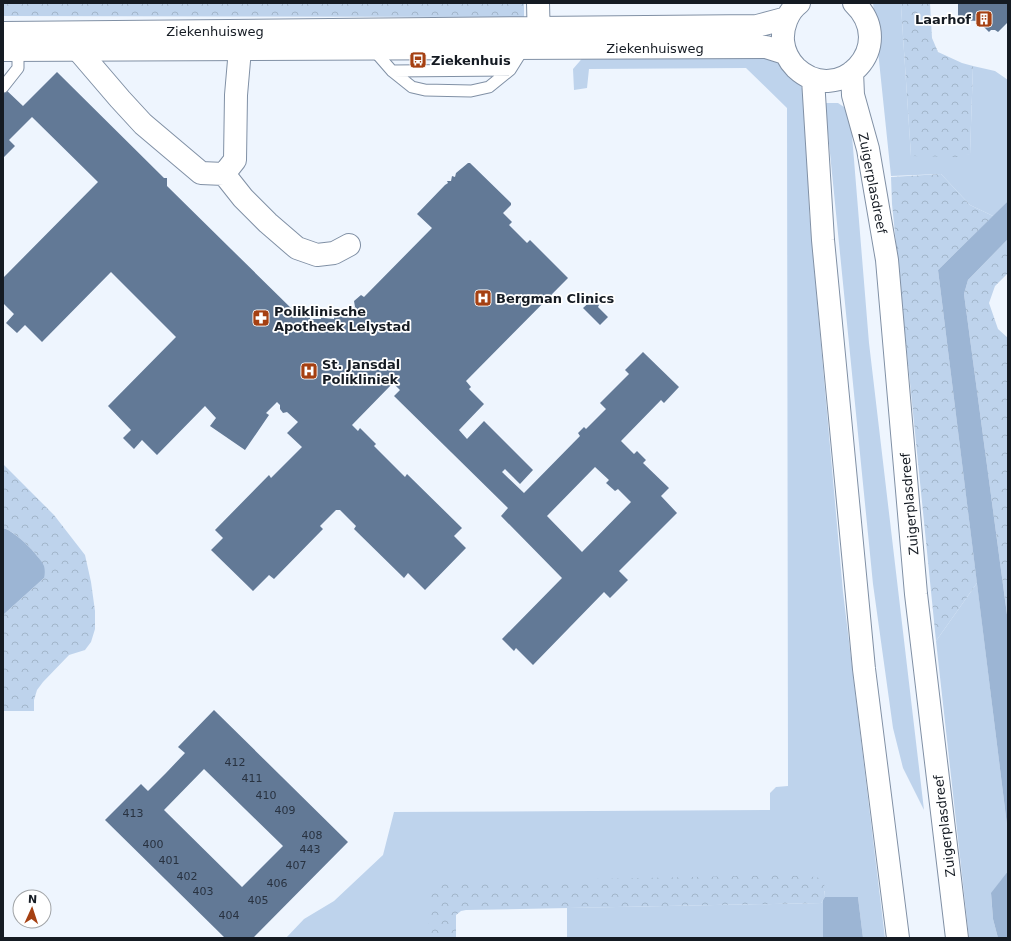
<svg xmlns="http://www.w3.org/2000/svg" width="1011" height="941" font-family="'DejaVu Sans',sans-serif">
<defs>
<pattern id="forest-crowns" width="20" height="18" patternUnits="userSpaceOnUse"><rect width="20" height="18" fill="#bed3ec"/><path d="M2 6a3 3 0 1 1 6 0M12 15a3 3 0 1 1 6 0" fill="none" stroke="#a2b5ca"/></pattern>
</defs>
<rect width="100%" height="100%" fill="#eef5fe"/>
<path fill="#bed3ec" d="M873 3H903L901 6 911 156 970 154 973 66 995 71 1008 80V201L993 216 970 205 941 174 891 176Z
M745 52 781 63 800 84 806 97 807 109 809 210 843 592 885 938H863L858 897H825V891L444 882 429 919V938H286L304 919 334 901 383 855 394 812 770 810V793L776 787 788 786 787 108 746 68 589 69 587 88 574 90 573 69 586 54Z
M825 103H838L850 111 869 343 924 810 903 768 893 728 873 584Z
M977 583 1008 833V871L991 894 993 919 998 938H969L936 641Z
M823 900V938H567V908L821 903Z"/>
<path fill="url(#forest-crowns)" d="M3 3H524V17L3 16Z
M903 3H930L932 38 938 52 962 63 973 66 970 154 958 157 911 156 901 6Z
M941 174 970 205 993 216 938 270 977 583 936 641 892 204 891 177Z
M1008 239V273L995 286 989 303 998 329 1008 338V622L964 294 968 280Z
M3 464 54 515 85 555 91 582 95 611V629L91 642 85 650 69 655 43 682 37 690 34 700V711H3V615L44 578C43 573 43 564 40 560 35 551 13 530 3 528Z
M783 875 816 877 824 880 825 897 821 903 466 910 461 911 456 915V938H429C429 921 427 900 434 884L444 882Z"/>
<path fill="#9cb5d4" d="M1008 201V239L968 280 964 294 1008 622V833L938 270Z
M3 528C14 530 40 556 44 566 45 570 45 574 44 578L3 615Z
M1008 871V938H998L993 919 991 893Z
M825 897H858L863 938H823V900Z"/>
<path fill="#627996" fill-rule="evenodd" d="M958 3H1008V22L998 32 995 30H991L989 32 978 21 962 20 958 15Z
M57 72 164 178H167V186L295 312H306L310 317V319H321V313L322 311 324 313V318L334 319V316L339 312 350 311 355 307 354 301 361 295 364 297 432 228 417 214 445 185 448 183 447 181H451L452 176 455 177 456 173 468 163H470L511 203V205L503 213 512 222 509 225 527 243 530 240 568 278 466 381 471 387 469 389 484 404 459 430 467 439 484 421 533 470 520 484 505 469 502 472 524 493 580 436 578 433 584 427 586 429 606 409 600 403 629 374 625 370 643 352 679 387 664 403 661 400 621 441 634 454 637 451 646 460 643 463 669 488 661 496 677 513 619 571 628 580 610 598 604 592 533 665 516 648 514 651 502 639 562 578 501 516 508 508 394 396 400 390 393 383 352 425 358 431 360 428 376 444 374 446 405 477 407 474 462 528 454 536 466 548 425 590 408 573 404 578 354 529 356 526 340 510H336L320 526 323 529 274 579 269 575 253 591 211 550 223 538 215 530 269 475 271 478 302 447 287 433 298 422 287 412 283 413 280 409V405L277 402 266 413 269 415 245 450 210 426 216 418 205 406 157 455 142 440 134 449 123 438 131 430 108 406 176 337 111 272 42 342 25 325 17 333 6 323 14 314 3 303V278L98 182 32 117 9 140 15 146 3 158V87L23 106ZM595 467 609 480 606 483 615 491 618 489 631 502 582 552 547 516Z
M593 299 599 305 598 307 608 317 600 325 583 308Z
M214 710 348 842 253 938H225L105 820 141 784 148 791 166 773 185 753 178 747ZM204 769 283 846 242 887 164 810Z"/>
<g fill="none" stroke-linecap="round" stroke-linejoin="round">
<g stroke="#8090a5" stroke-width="13">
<path id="lane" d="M372 48 392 71 412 87 425 90 471 91 489 87 510 70 525 46
M392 71 510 70
M3 87 18 68V47"/>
</g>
<g stroke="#8090a5" stroke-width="24">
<path id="street" d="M77 33 78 50 120 99 143 124 201 173 224 174 235 160 236 95 240 49
M224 174 243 198 268 223 297 248 317 255 334 253 349 245"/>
</g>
<g stroke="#8090a5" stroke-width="24">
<path id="secondary" d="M538 3 539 43
M799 3C788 11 782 27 783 41 784 51 789 61 796 68 839 108 899 46 854 3
M3 33 757 26 787 18
M3 50 766 47 785 53
M852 72 853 95 868 149 887 260 916 594 957 938
M813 79 823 240 864 669 898 938"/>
</g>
<use href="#lane" stroke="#fff" stroke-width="11"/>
<use href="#street" stroke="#fff" stroke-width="22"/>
<use href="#secondary" stroke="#fff" stroke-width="22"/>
</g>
<defs>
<g id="building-square" transform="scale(0.9)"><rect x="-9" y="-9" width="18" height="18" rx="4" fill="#a54012" stroke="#fff"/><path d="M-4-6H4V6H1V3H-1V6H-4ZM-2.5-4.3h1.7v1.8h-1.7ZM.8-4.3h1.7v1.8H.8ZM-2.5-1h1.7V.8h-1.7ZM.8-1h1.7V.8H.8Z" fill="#fff"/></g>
<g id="bus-square" transform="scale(0.9)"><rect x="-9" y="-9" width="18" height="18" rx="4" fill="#a54012" stroke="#fff"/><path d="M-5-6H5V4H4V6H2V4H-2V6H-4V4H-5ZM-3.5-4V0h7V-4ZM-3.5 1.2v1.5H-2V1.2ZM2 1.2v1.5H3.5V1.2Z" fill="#fff"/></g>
<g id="hospital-square" transform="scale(0.9)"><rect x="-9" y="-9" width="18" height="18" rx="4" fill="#a54012" stroke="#fff"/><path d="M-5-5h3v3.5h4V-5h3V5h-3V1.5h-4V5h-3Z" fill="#fff"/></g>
<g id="pharmacy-square" transform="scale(0.9)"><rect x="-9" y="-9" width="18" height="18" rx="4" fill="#a54012" stroke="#fff"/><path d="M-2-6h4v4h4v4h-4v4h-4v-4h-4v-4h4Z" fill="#fff"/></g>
</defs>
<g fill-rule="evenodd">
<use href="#building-square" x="984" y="19"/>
<use href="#bus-square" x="418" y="60"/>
<use href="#hospital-square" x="483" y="298"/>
<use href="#pharmacy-square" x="261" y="318"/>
<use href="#hospital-square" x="309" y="371"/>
</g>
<g text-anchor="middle" stroke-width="3.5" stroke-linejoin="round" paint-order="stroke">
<g font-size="11" fill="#283240">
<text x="235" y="766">412</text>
<text x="252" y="782">411</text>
<text x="266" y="799">410</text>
<text x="285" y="814">409</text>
<text x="133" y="817">413</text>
<text x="312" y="839">408</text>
<text x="153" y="848">400</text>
<text x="310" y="853">443</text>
<text x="169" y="864">401</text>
<text x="296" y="869">407</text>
<text x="187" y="880">402</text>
<text x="277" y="887">406</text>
<text x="203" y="895">403</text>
<text x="258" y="904">405</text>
<text x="229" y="919">404</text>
</g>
<g font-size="13" font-weight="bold" fill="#151b23" stroke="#fff" text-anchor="start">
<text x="971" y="24" text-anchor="end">Laarhof</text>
<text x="431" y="65">Ziekenhuis</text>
<text x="496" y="303">Bergman Clinics</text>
<text x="274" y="316">Poliklinische<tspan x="274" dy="15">Apotheek Lelystad</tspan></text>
<text x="322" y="369">St. Jansdal<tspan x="322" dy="15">Polikliniek</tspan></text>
</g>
<g font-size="13" fill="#151b23" stroke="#fff">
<text x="215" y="36">Ziekenhuisweg</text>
<text x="655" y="53">Ziekenhuisweg</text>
<text transform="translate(873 183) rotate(79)" y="5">Zuigerplasdreef</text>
<text transform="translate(909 504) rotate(-95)" y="5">Zuigerplasdreef</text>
<text transform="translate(944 826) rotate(-97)" y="5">Zuigerplasdreef</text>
</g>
</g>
<rect width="1011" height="941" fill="none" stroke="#151b23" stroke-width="8"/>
<g transform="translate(32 909) rotate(3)"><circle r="19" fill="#ffffff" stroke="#a1a4a7"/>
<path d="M0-3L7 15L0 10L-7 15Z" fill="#a54012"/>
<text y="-6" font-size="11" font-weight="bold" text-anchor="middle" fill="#151b23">N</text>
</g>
</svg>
